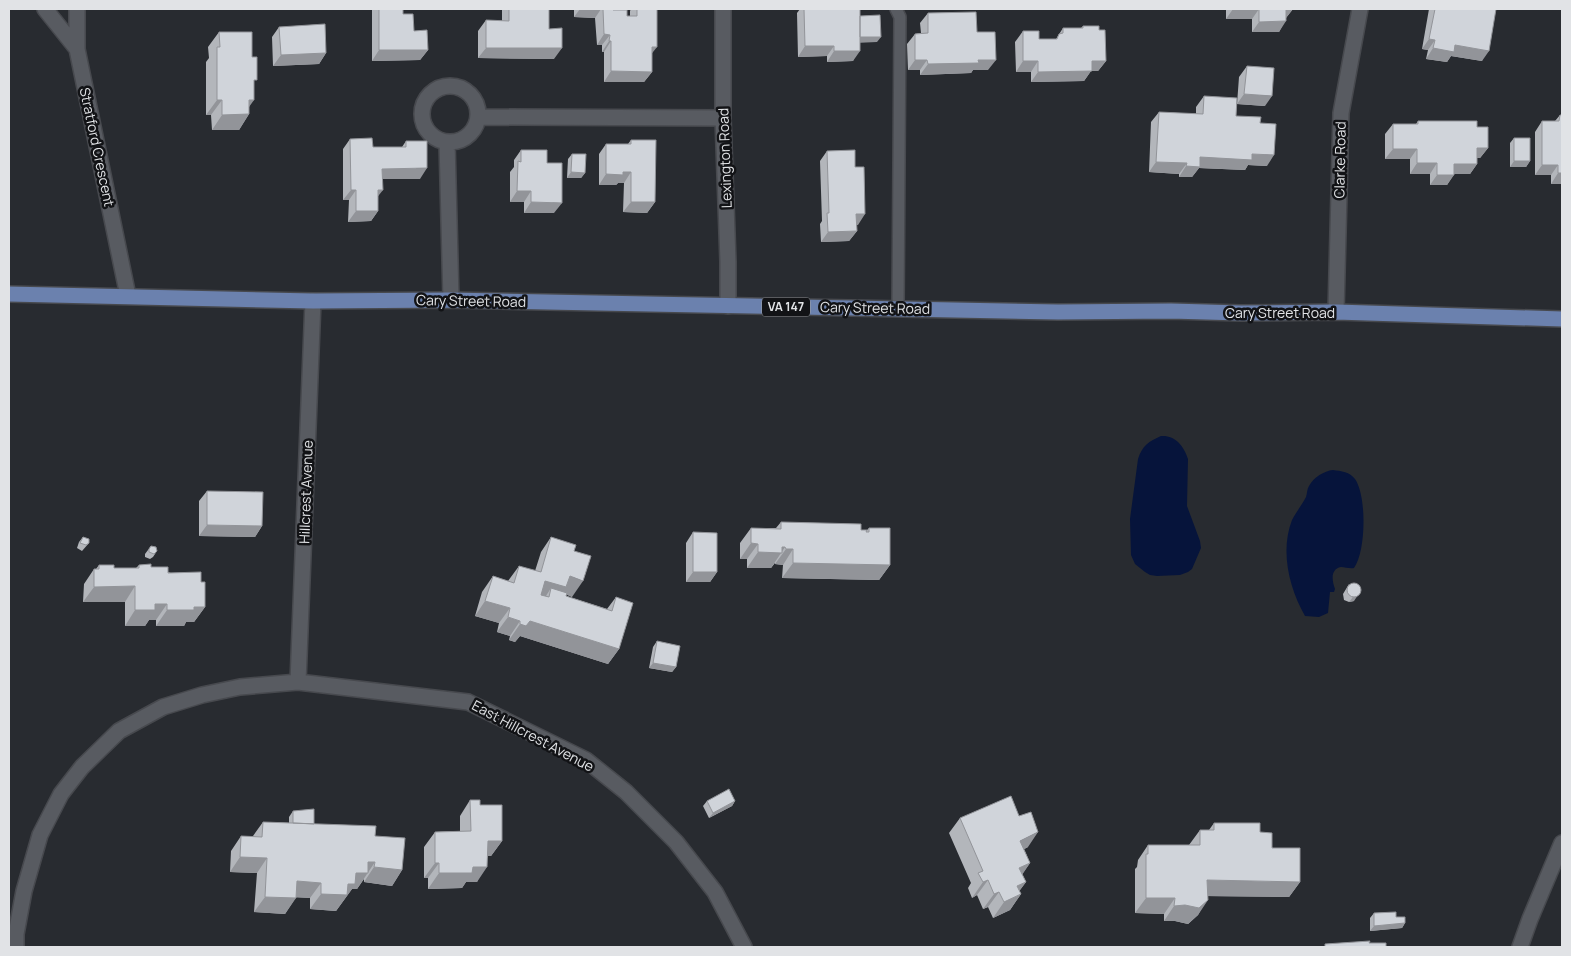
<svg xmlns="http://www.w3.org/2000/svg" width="1571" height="956" font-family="Manrope,sans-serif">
<rect width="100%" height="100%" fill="#282b30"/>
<path fill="#06143b" d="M1161 436C1175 435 1184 446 1188 459L1187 506 1200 541 1201 548 1192 569 1188 572 1180 575 1157 576 1150 575 1145 572 1135 564 1131 555 1130 519 1138 459C1142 446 1149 441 1161 436Z
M1333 470C1341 471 1350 472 1355 479 1367 496 1366 552 1354 568 1350 569 1345 567 1341 567 1330 569 1332 581 1335 589L1334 592H1330L1328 613 1319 617 1305 616C1289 588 1280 551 1292 520 1296 512 1302 505 1306 497 1307 494 1307 489 1309 486 1314 477 1324 471 1333 470Z"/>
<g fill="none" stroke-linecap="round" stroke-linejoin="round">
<g stroke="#47494e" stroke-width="14">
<path id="service" d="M896 9 900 17 898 309"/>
</g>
<g stroke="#47494e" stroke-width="18">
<path id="minor" d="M45 9 77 49 128 296
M77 9V49
M723 9V118L728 262V306
M422 114a28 28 0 1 1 56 0a28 28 0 1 1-56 0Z
M478 117 723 118
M447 142 451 300
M1336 312 1341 113 1360 9
M298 682 313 301
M16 947V934L24 891 40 835 61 794 82 767 119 731 163 707 202 695 240 687 298 682 468 702 586 760 626 792 676 842 715 892 744 947
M1520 947 1530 919 1562 843"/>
</g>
<g stroke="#47494e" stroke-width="18">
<path id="primary" d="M9 294 313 301 451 300 1058 312 1171 311 1241 313 1336 312 1562 319"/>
</g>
<use href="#service" stroke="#585b61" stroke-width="11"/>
<use href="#minor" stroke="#585b61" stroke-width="15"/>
<use href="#primary" stroke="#6b81ae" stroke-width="15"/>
</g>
<path fill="#b3b6bb" d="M372 9H403V14L414 31 428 50 420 60 372 61Z
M502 9H549V29L554 59 478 58V31L486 20 502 21Z
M574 9H613V10L627 16H630V11L631 9H657L652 53V72L644 82H604V52H602V45H597L595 18 574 17Z
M800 9H860V16L877 42H860L853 61 827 62V56L798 57 797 13Z
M1226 9H1293L1286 18 1279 32H1252V19H1226Z
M1429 9H1496L1482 61 1451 56 1447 62 1426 59 1428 50 1422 49Z
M928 13 977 32 988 70H973L971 73 920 75V70H908L907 44 915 34 921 33 920 23Z
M1083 26 1099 30 1106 61 1098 71H1091L1084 81 1031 82V72H1016L1015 42 1023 31 1039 39H1056L1063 28H1081Z
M279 27 326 53 319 64 273 66 272 37Z
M219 32 254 85 249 107V114L239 130H212L211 115H206V62L209 58 208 47Z
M1247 66 1265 106 1237 104 1239 77Z
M1204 96 1236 116 1260 123 1267 166 1248 165 1245 170 1199 168 1192 177H1179V174L1149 172 1151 122 1159 112 1196 114V107Z
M1560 115H1562V184H1551V175H1535V132L1542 121H1555Z
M1418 121 1477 127 1488 148 1480 158H1477V164L1470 174H1454L1447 185H1430V174H1410V159H1385V134L1393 124H1416Z
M1514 138 1530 161 1526 167H1510V143Z
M350 139 373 147H402L406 141 420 179H382L378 196V211L371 221 348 222 349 200H343V149Z
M631 140 655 202 647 213 623 212 624 183H618L616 185H599V154L606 144H628Z
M521 150 547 163 554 213H524V202H510V172L514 167V160Z
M827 151 858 225H856L857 231 849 241 821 242 820 224 822 221 820 161Z
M572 154 585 173 581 178H567L568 159Z
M207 491 262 526 255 537 199 536V501Z
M781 522 866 531 869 528 890 565 879 580 782 578 783 565 775 564V563L771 568H747V559H740V543L751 528H776Z
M693 532 717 572 710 582H686V543Z
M83 537 89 543 82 551 77 548 79 542Z
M551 537 574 551 572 597 566 594V596L607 609 616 597 619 649 608 664 520 636 515 642 509 640 510 636 497 632 499 623 475 616 482 592 493 576 508 581 519 566 535 571 541 552Z
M151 546 157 551 153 557 150 559 145 557V554Z
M99 565 114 568H136L139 565 151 567 201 582 205 607 194 622H186L184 626H156V620H149L145 626H125V602H83L84 584 94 569H96Z
M1349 584 1354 601 1349 602 1344 600 1343 594Z
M657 641 676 667 672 672 649 668 653 647Z
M470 800 480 805 502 841 491 856H488L477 882H466L462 888 428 889V878H424V847L435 832 460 831V816Z
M707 801H735L732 806 709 818 703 806Z
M293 811 314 824 375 836 402 870 392 886 364 882V879L357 889H352L336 911 310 909V898L296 897 285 914 254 912 257 873 230 872 231 851 241 836H253L263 822 289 823V817Z
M960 818 1028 847 1024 849 1030 863 1022 874 1026 882 1019 891 1021 894 1010 910 993 918 988 907 983 909 977 895 972 898 968 888 971 883 949 833Z
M1214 823 1260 832 1300 882 1289 897 1208 896 1198 915 1188 924 1175 921H1164V914L1135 913V869L1137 867 1138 860 1148 845H1189L1200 830H1209Z
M1374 913 1396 917 1405 923 1402 928 1370 931V918Z"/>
<path fill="#929499" d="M580 9H601L595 18 574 17Z
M1233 9H1259L1252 19H1226Z
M1286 9H1293L1285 19Z
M1286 21 1279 32H1252L1259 22Z
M604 34 610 35 602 45H597Z
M859 37H881L877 42 855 43Z
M1429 39 1435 40 1428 50 1422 49Z
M609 41H611L604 52H602Z
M1455 45 1489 51 1482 61 1451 56 1447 62 1426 59 1433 48Z
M805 46H834L827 56 798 57Z
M652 47H657L649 57Z
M486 48H562L554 59 478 58Z
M379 50H428L420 60 372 61Z
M834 51H860L853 61 827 62Z
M326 53 319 64 273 66 281 55Z
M915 60H927L920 70H908Z
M978 60H996L988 70H973L971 73 920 75 928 64Z
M1023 61H1038L1031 72H1016Z
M1092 61H1106L1098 71H1091L1084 81 1031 82 1038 72Z
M611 71 652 72 644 82H604Z
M1244 94 1272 96 1265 106 1237 104Z
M217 100H222L211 115H206Z
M249 100H254L244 114H249L239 130H212L222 115Z
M1477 148H1488L1480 158H1470Z
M1393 149H1417L1410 159H1385Z
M1252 154 1274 155 1267 166 1248 165 1245 170 1199 168 1192 177H1179L1186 166 1200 157Z
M1514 161H1530L1526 167H1510Z
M1156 162 1187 163 1179 174 1149 172Z
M1417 163H1437L1430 174H1410Z
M1454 164H1477L1470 174H1447Z
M1542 165H1558L1551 175H1535Z
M427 168 420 179H375L382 169Z
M571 172 585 173 581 178H567Z
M623 172H631L624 183H618L616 185H599L606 174Z
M1558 173H1562V184H1551Z
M1437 175H1454L1447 185H1430Z
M351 190H356L349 200H343Z
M378 190H383L375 200Z
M517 191H531L524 202H510Z
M531 202 562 203 554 213H524Z
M631 202H655L647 213 623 212Z
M356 211H378L371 221 348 222Z
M856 214H865L858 225H848Z
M857 231 849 241 821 242 828 232Z
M207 525 262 526 255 537 199 536Z
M751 543 758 544 747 559H740Z
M782 547H785L771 568H747L758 552Z
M786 549H793L783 565 775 564Z
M793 563 890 565 879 580 782 578Z
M693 572H717L710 582H686Z
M570 576 583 581 572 597 551 588 544 599 534 596 545 581Z
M135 586 125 602H83L94 587Z
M1358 595 1354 601 1349 602 1353 597Z
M485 601 510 608 499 623 475 616Z
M155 604H167L156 620H149L145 626H125L135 610Z
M194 607H205L194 622H186L184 626H156L167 610Z
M508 617 520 621 510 636 497 632Z
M530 621 619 649 608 664 520 636 515 642 509 640 520 624Z
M653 663 676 667 672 672 649 668Z
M735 801 732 806 709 818 713 813Z
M1038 832 1028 847 1010 857 1020 841Z
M488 841H502L491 856H477Z
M240 857 267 858 257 873 230 872Z
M368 862H375L357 889H352L336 911 310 909 321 894 356 873Z
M435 863H439L428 878H424Z
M1030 863 1020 878 1019 868Z
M374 867 402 870 392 886 364 882Z
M473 867H487L477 882H466L462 888 428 889 439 873Z
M988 880 977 895 972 898 983 882Z
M1207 880 1300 882 1289 897 1197 896Z
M297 881 321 883 310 898 286 897Z
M1026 882 1015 897 1021 894 1010 910 993 918 1004 902 1017 886Z
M999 892 988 907 983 909 994 894Z
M265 897 296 898 285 914 254 912Z
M1146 898H1175L1164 914 1135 913Z
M1208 900 1198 915 1188 924 1175 921H1164L1174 906Z
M1405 923 1402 928 1370 931 1374 926Z"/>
<path fill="#d0d4da" stroke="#929499" d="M379 9H403V14H413L414 31 427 30 428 50H379Z
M509 9H549V29L562 28V48H486V20L509 21Z
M603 9H613V10H627V16H637V9H657V47H652V72L611 71V41H609L610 35 604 34Z
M804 9H860V51H834V46H805Z
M1259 9H1291H1286V21L1259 22Z
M1435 9H1496L1489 51 1455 45 1454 52 1433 48 1435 40 1429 39Z
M976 12 977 32H995L996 60H978L979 63 928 64 927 60H915V34L928 33V13Z
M880 15 881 37H860V16Z
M325 24 326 53 281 55 279 27Z
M1083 26H1099V30H1105L1106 61H1092V71L1038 72V61H1023V31H1039V39H1057L1059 34 1063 33V28H1083Z
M219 32H252V57H257V80H254V100H249V114L222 115V100H217V47H220Z
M1247 66 1274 68 1272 96 1244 94Z
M1204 96 1237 98 1236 116 1261 117 1260 123 1276 124 1274 155 1252 154V160L1200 157V167L1186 166 1187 163 1156 162 1159 112 1203 114Z
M1560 115H1562V173H1558V165H1542V121H1559Z
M1418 121H1477V127H1488V148H1477V164H1454V175H1437V163H1417V149H1393V124H1418Z
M372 138 373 147H406V141H427V168L382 169 383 190H378V211H356V190H351L350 139Z
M1514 138H1530V161H1514Z
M631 140H656L655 202H631V172H623V175L606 174V144H631Z
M521 150H547V163H562V203L531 202V191H517L518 161 521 162Z
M855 150V167H864L865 214H856L857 231 828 232 827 213H829L827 151Z
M572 154H586L585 173 571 172Z
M207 491 263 492 262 526 207 525Z
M781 522 861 524V530H867L866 532H869V528H890V565L793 563V549H786L785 547H782V553L758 552V544L751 543V528L781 529Z
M693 532 717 533V572H693Z
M83 537 89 539V543L86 545 80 543Z
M551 537 576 545 574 551 591 556 583 581 570 576 566 587 545 581 541 595 549 597 551 588 567 593 566 596 612 611 616 597 633 603 619 649 530 621 526 626 520 624V621L508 617 510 608 485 601 493 576 514 583 519 566 541 572Z
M151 546 156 547 157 551 154 554 149 552V549Z
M151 564V567H168V573L201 572V582H205V607H194V610H167V604H155V610H135V586L94 587V569H99V565H114V568H139V565Z
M1347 590a7 7 0 1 1 14 0a7 7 0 1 1-14 0Z
M657 641 680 646 676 667 653 663Z
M729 789 735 801 713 813 707 801Z
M1011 796 1019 816 1031 812 1038 832 1020 841 1030 863 1019 868 1026 882 1017 886 1021 894 1004 902 999 892 994 894 988 880 983 882 978 873 983 871 960 818Z
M470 800H480V805H502V841H488L487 867H473L472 873H439V863H435V832L471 831Z
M314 809V824L293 823V811Z
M263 822 376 826 375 836 405 838 402 870 374 867 375 862H368V873H356L355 884H348L347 895 321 894V883L297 881 296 898 265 897 267 858 240 857 241 836 262 837Z
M1214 823H1260V832L1272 833V848H1300V882L1207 880 1208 900 1199 908 1185 905 1174 906 1175 898H1146V854H1148V845H1200V830H1214Z
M1396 912V917H1405V923L1374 926V913Z
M1370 941 1369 943H1386V947H1325V944Z"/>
<g text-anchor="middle" stroke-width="5" stroke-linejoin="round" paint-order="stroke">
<rect fill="#121316" stroke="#a3a5a8" stroke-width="1" x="762" y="297.5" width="48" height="19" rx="4"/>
<g font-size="12" font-weight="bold" fill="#e1e3e6">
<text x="786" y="311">VA 147</text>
</g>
<g font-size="14" fill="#e1e3e6" stroke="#121316">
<text transform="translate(97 147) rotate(78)" y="5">Stratford Crescent</text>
<text transform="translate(725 158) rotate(-92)" y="5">Lexington Road</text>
<text transform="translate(1340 160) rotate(-89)" y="5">Clarke Road</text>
<text transform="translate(471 301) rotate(1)" y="5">Cary Street Road</text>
<text transform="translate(875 308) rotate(1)" y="5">Cary Street Road</text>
<text x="1280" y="318">Cary Street Road</text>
<text transform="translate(306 492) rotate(-88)" y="5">Hillcrest Avenue</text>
<text transform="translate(533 736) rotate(28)" y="5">East Hillcrest Avenue</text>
</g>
</g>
<rect width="1571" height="956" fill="none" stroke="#e1e3e6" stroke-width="20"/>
</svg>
